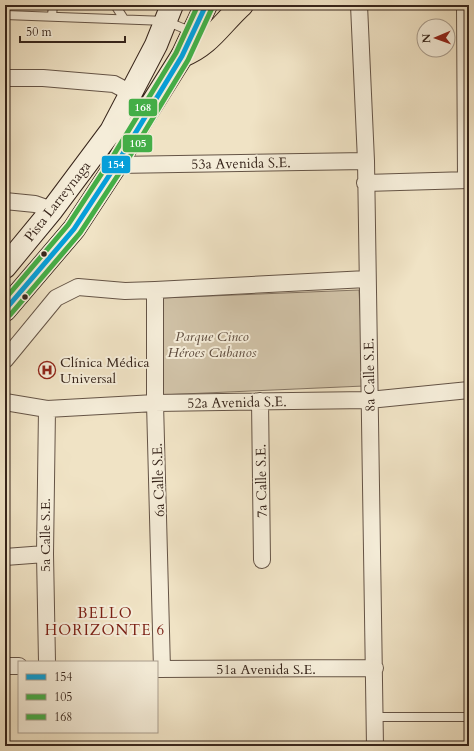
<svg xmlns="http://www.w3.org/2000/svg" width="474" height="751" font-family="Cardo,serif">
<rect width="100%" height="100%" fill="#f0e3c5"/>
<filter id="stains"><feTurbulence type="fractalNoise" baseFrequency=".005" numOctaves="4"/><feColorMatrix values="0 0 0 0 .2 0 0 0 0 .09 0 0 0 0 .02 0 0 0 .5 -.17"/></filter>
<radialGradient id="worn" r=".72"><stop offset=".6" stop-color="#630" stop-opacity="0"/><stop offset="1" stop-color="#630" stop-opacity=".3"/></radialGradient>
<path fill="#d1c3a8" stroke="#847462" d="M359 290 364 386 160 395V298Z"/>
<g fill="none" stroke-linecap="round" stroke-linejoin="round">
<g stroke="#655446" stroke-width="10">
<path id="lane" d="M115 5 124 19
M5 15 166 21 192 32
M52 16 53 5
M375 717H469"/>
</g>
<g stroke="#655446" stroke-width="18">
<path id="street" d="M359 5 366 161 375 746
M465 5 466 180
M5 78H43L114 84 131 93
M116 165 366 161
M365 183 469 180
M5 201 35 204 52 210
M155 290V403L162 669
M5 360 56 298 78 287 125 291 155 290 367 279
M260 401 262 560
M5 402 47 409 155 403 369 400 469 390
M47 409 45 554 47 662
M5 557 45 554
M5 666H19
M157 669 375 668"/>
</g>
<g stroke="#37251b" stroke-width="24">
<path id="secondary" d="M5 267 52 210 111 131 156 45 172 5
M5 310 74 229 116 165 143 118 182 56 206 5"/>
</g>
<g stroke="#37251b" stroke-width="24">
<path id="primary" d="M182 56C210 45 221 24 242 5"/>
</g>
<use href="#lane" stroke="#f5edd9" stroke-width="8"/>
<use href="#street" stroke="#f5edd9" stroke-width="16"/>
<use href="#secondary" stroke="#f5edd9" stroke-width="22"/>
<use href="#primary" stroke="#f0e3c5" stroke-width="22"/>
<g stroke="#f5edd9" stroke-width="8">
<path id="bus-1" d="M5 310 74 229 116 165 182 56 206 5"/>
</g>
<g stroke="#f5edd9" stroke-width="8">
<path id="bus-2" d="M10 315 80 233 122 169 188 60 212 8"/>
</g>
<g stroke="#f5edd9" stroke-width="8">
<path id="bus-3" d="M5 299 68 225 110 161 176 53 198 5"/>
</g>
<use href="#bus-1" stroke="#069fd9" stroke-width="5"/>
<use href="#bus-2" stroke="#44ae47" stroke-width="5"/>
<use href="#bus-3" stroke="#44ae47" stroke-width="5"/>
</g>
<defs>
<g id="hospital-ring" transform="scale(0.9)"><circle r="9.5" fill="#f5edd9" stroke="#8f2418" stroke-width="1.5"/><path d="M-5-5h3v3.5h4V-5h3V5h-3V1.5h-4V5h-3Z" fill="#8f2418"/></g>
</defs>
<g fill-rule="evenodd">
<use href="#hospital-ring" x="47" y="370"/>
</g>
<g fill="#37251b" stroke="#f5edd9" stroke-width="1.5">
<circle cx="44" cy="254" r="3.5"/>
<circle cx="25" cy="297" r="3.5"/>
</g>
<g text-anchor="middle" stroke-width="4" stroke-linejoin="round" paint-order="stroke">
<g font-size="14" fill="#37251b" stroke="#f5edd9">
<text transform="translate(241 163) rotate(-1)" y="5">53a Avenida S.E.</text>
<text transform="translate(57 201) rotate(-52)" y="5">Pista Larreynaga</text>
<text transform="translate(369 375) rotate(-91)" y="5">8a Calle S.E.</text>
<text transform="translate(237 402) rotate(-1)" y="5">52a Avenida S.E.</text>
<text transform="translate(158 480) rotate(-92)" y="5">6a Calle S.E.</text>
<text transform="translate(261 481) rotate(-91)" y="5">7a Calle S.E.</text>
<text transform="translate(45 535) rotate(-90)" y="5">5a Calle S.E.</text>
<text x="266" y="674">51a Avenida S.E.</text>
</g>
<g font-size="14" font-style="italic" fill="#5e4c3e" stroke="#f5edd9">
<text x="212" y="341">Parque Cinco<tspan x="212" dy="16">Héroes Cubanos</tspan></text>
</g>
<g font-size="14" fill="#37251b" stroke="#f5edd9" text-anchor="start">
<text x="60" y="367">Clínica Médica<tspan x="60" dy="16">Universal</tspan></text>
</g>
<g font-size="15" letter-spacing="1" fill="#7a1f14" stroke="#f5edd9">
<text x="105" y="618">BELLO<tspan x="105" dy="17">HORIZONTE 6</tspan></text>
</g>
</g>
<g stroke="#f5edd9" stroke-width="1.5">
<rect x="128" y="98" width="30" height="19" rx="4" fill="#44ae47"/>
<rect x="122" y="134" width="31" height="19" rx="4" fill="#44ae47"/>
<rect x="101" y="155" width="30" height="19" rx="4" fill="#069fd9"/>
</g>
<g font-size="11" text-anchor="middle" font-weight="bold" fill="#fff">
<text x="143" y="111">168</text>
<text x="138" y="147">105</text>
<text x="116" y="168">154</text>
</g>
<rect width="474" height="751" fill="none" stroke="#f0e3c5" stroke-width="20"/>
<rect x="6" y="6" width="462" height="739" fill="none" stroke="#37251b" stroke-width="2"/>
<rect x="10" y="10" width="454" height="731" fill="none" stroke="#37251b"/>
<rect x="18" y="661" width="140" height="72" fill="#f5edd9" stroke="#a99d8d"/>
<rect x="26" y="674" width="20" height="6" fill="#069fd9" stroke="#a99d8d"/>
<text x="54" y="681" font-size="12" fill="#37251b">154</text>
<rect x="26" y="694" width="20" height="6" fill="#44ae47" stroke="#a99d8d"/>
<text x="54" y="701" font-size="12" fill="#37251b">105</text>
<rect x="26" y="714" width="20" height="6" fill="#44ae47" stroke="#a99d8d"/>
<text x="54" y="721" font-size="12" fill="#37251b">168</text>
<g transform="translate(436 38) rotate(268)"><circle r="19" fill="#f5edd9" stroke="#a99d8d"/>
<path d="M0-3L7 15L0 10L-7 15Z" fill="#8f2418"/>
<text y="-6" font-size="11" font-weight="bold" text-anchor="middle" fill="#37251b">N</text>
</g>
<path d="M20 36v6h105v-6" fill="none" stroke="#37251b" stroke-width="2"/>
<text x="26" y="36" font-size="12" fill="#37251b" stroke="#f5edd9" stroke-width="3" paint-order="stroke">50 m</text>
<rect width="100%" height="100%" filter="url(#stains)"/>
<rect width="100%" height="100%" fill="url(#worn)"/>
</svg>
